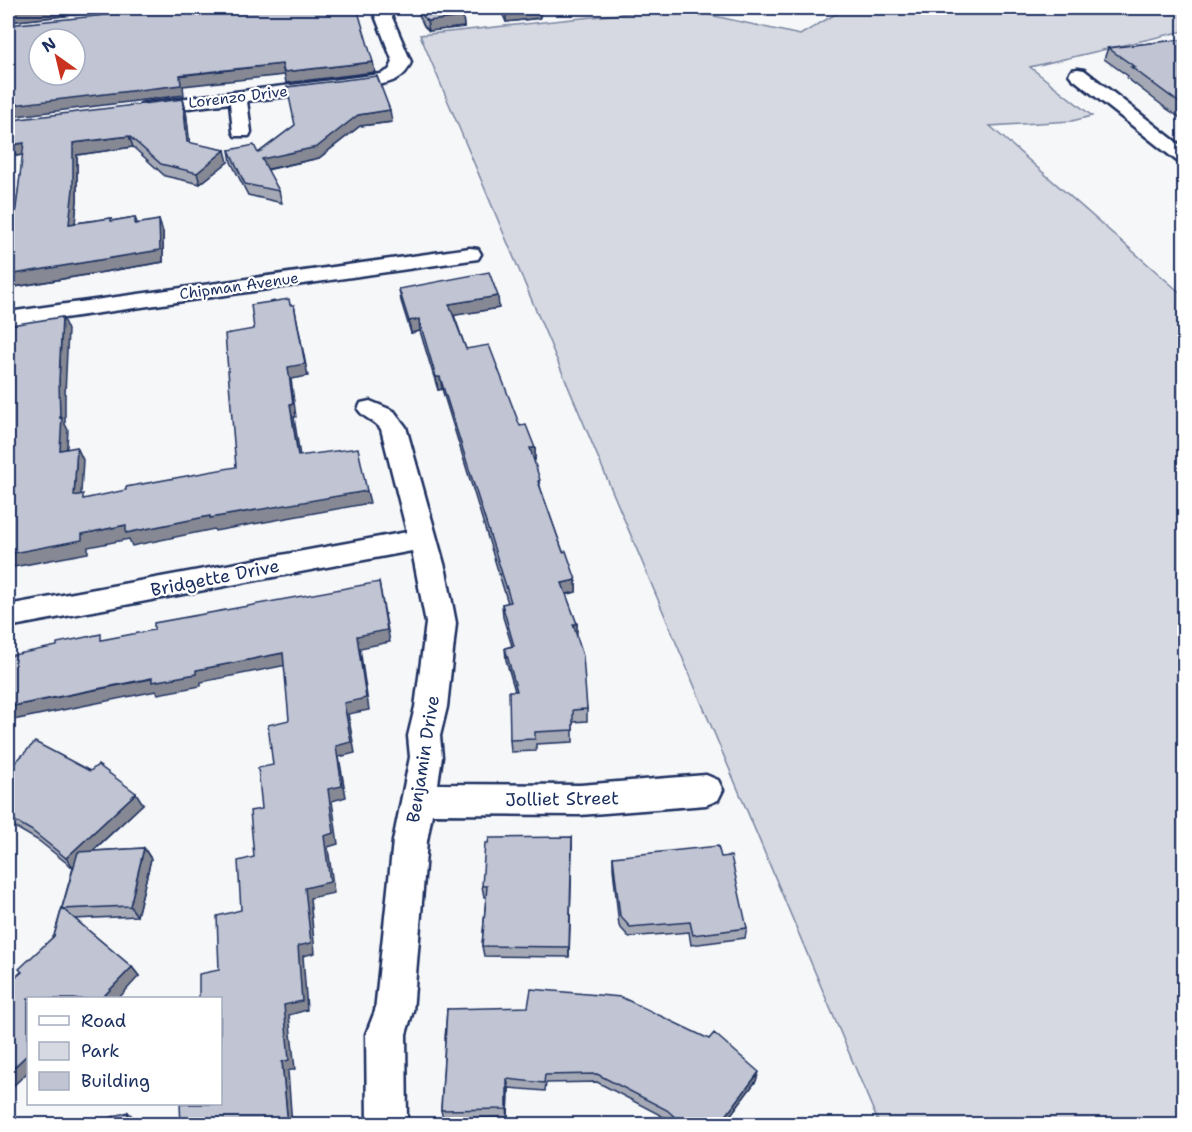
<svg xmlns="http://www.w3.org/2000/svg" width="1192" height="1132" font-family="'Shantell Sans',sans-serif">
<rect width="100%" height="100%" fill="#f6f7f9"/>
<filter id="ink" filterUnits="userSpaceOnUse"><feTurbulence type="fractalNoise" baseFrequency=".0167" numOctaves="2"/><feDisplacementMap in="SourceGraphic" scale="12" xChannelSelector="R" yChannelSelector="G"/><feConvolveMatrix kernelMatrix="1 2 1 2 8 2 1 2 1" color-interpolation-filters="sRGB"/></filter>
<g filter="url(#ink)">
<path fill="#d6d9e2" stroke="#7884a0" stroke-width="1.5" d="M678 8 800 35 846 8H1184V31L1030 67 1092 116 1072 121 990 126 1184 296V1124H879L420 35Z"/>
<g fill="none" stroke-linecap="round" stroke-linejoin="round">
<g stroke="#1b2f5e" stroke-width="5">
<path id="street" d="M372 8H388L411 62C405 80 389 83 373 86L247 101 251 132 249 136H235L233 132 230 103 147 113 141 112 138 108 141 104 147 103 381 74 389 70 393 62Z
M1078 69 1084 70 1184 148V163L1177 161 1072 78 1069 74 1072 70Z
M470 248 478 249 481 254 478 259 8 326V312Z
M370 401 394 411 406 427 446 571 456 623 447 707 440 736 442 757 438 784 580 785 706 775 718 780 723 790 718 800 706 805 580 815 432 814 427 841 413 1011 406 1034 407 1124H367L366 1034 375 1011 393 841 410 757 408 736 415 707 426 623 412 551 8 627V605L407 532 381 429C374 420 363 418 358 409L361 403Z"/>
</g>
<use href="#street" fill="#fff" fill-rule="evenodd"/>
</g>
<path fill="#a5a9b5" stroke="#1b2f5e" stroke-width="1.5" d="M8 8H158L129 9 8 22Z
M416 8H540V18L506 22 501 11 463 16 464 27 429 31 424 26Z
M1185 39V121L1167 109 1127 78 1128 76 1104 59 1108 48Z
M183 99 186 111 189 142 228 162 200 184 165 176 133 147 77 155V200L75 223 111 218 112 221 135 217 137 223 163 232V262L8 288V252L10 251 17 200 23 155 16 156Z
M392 122 360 126 319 158 267 170 279 191 282 203 248 195 231 162 229 150 258 153 295 125Z
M399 289 499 308 454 315 466 349 535 448V460H534L541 490 563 552 576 580V592L566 595 577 624 576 636 587 709V721L573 722V742L536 744V751L511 752 510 740 515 691 506 660 505 648 512 646 503 617 502 604 508 603 442 389 438 390 420 331 411 333 401 301Z
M8 770 143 804 93 851 144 848 151 859 137 916 75 919 132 967 139 976 28 999 12 1087 8 1084V984L21 972 54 936 73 868 39 841 8 823Z
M572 837 569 957 484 956 482 946 486 897H484L482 886Z
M613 857H721L747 928 745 938 691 945 689 932 629 937 619 926 613 868Z
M447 1009 756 1081 723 1125H673L666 1118 597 1082 546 1083 545 1091 509 1088 508 1117 443 1119 441 1110Z"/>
<path fill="#868994" stroke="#1b2f5e" stroke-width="1.5" d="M42 8H129V9L8 22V11Z
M458 8H501V11L459 17Z
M540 8V18L506 22V11Z
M463 17 464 27 429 31 427 21Z
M373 62 375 72 286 83 284 72Z
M282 64 284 75 183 86 184 95 17 116 13 106 8 107V95Z
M183 99 186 111 191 153 187 142Z
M390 110 392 122 360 126 319 158 264 170 262 159 358 115Z
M129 136 133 147 77 155V200L74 236 69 224 73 143Z
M24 143 29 154 16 156 11 145Z
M225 150 228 162 200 184 197 173Z
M159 220 163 232V262L8 288V275Z
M498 296 499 308 451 316 449 304Z
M294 305 308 376 291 379 296 417H294L302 469 298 456 290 404 288 367Z
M62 317 68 330 65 394V424L68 430 66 462 60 450 59 381Z
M419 319 420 331 411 333 409 321Z
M436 377H440L442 389 438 390Z
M77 447 83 460 80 509 74 496Z
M530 448H535V460L530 461Z
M367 491 370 503 215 531 214 529 132 546 129 539 88 547V553L8 568V554L82 534 126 525 210 516Z
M576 580V592L562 595V583Z
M379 582 390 642 360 648 369 710 348 714 355 753 339 757 346 797 332 801 338 844 328 847 334 893 310 898 315 953 303 956 307 1010 289 1015 295 1069 288 1071 292 1125H288L282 1062 284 1005 298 946 305 888 324 836 328 789 357 636Z
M573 624H577V636L573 637Z
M283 653 287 665 201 682V686L158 694 156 691 8 721V707Z
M136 793 143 804 74 868 66 858Z
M572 837V848L569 957V947Z
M144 848 151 859 137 916 130 906Z
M132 967 139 976 118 999H101Z
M28 1054V1072L12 1087 8 1084V1073Z
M759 1072 756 1081 723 1125H719Z
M507 1079 509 1088 508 1117 507 1109Z
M128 1112 136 1120V1125H128Z"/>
<path fill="#c0c4d3" stroke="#1b2f5e" stroke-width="1.5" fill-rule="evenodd" d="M8 8H42L8 11Z
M230 8H357L373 62 284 72 282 64 180 75 181 85 13 105V95H8V25L126 13ZM39 39H75V75H39Z
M419 8H459L463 17 427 21 423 16Z
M504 8H539L506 11Z
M1185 39V107L1131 67H1135L1108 48Z
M377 76 390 110 358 115 317 147 262 159 279 191 245 184 229 150 254 145 258 153 295 125 287 87Z
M183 99 187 142 225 150 197 173 161 164 129 136 73 143V189L69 224 111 218V221L135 217V224L159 220 160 250 8 275V252L10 251 17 200 24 143 11 145 12 120Z
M489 272 498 296 449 304 466 349 489 345 520 426 526 425 535 448H530L540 480 538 481 563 552 566 551 576 580 562 583 577 624H573L583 656 587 709 573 710V730L535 732V739L510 740 509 691H517L505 648 514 646 502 604 511 602 440 377H436L419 319 409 321 399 289Z
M289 299 290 305H294L305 364 288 367 293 404H290L298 456 358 448 367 491 210 518V516L126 533V525L82 534V540L8 554V334L10 332 11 325 62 317 59 381 60 418 62 417 60 450 77 447 74 496 83 494V499L126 490V487L236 467 225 334 254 329 251 305Z
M379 582 387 630 357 636 366 698 344 703 351 742 336 746 342 786 328 789 334 833 324 836 330 882 305 888 311 943 298 946 302 1001 284 1005 289 1060 282 1062 288 1125H181L180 1104H220V999H199V974L219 970 217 916 241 910 238 861 254 857 250 811 262 809 258 768 273 765 268 725 289 720 283 653 196 670V674L152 682V678L8 707V656L57 646V643L101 634V640L154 630V623Z
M35 742 90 771 98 765 136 793 66 858 31 830 8 817V770Z
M572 837 569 947 482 946 487 886H482L485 843H488L489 838Z
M718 846 721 857 731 856 747 928 693 935 690 922 630 927 620 916 613 857Z
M144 848 130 906 63 909 132 967 101 999H28V1054L8 1073V984L22 972 19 969 54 936 78 852Z
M531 989 621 997 709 1039 714 1033 759 1072 719 1125H684L667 1110 597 1074 545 1075 544 1083 507 1079V1109L441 1110 447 1009 528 1007Z
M128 1112V1125H86Z
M59 1121V1125H44Z"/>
</g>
<g text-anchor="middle" stroke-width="4.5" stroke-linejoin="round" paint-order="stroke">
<g font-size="15" fill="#1b2f5e" stroke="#fff">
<text transform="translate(238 97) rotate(-7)" y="5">Lorenzo Drive</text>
<text transform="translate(239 286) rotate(-8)" y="5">Chipman Avenue</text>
</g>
<g font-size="18" fill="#1b2f5e" stroke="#fff">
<text transform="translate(215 578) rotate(-11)" y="6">Bridgette Drive</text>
<text transform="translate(423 759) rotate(-81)" y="6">Benjamin Drive</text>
<text transform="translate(562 799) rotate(-1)" y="6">Jolliet Street</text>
</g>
</g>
<rect width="1192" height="1132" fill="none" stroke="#fff" stroke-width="30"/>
<rect x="15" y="15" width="1162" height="1102" fill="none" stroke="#1b2f5e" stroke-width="2" filter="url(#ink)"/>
<rect x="27" y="997" width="195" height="108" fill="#ffffff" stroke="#a4acbf" stroke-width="1.5"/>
<rect x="39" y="1016" width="30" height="9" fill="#ffffff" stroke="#a4acbf" stroke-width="1.5"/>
<text x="81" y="1027" font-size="18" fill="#1b2f5e">Road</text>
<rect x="39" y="1042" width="30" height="18" fill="#d6d9e2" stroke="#a4acbf" stroke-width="1.5"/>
<text x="81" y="1057" font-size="18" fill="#1b2f5e">Park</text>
<rect x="39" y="1072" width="30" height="18" fill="#c0c4d3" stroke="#a4acbf" stroke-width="1.5"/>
<text x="81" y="1087" font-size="18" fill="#1b2f5e">Building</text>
<g transform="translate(57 57) rotate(326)"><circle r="28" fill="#ffffff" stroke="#a4acbf" stroke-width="1.5"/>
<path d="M0-4.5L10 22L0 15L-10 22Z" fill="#c8321e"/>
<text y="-9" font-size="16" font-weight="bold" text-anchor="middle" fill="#1b2f5e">N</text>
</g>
</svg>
